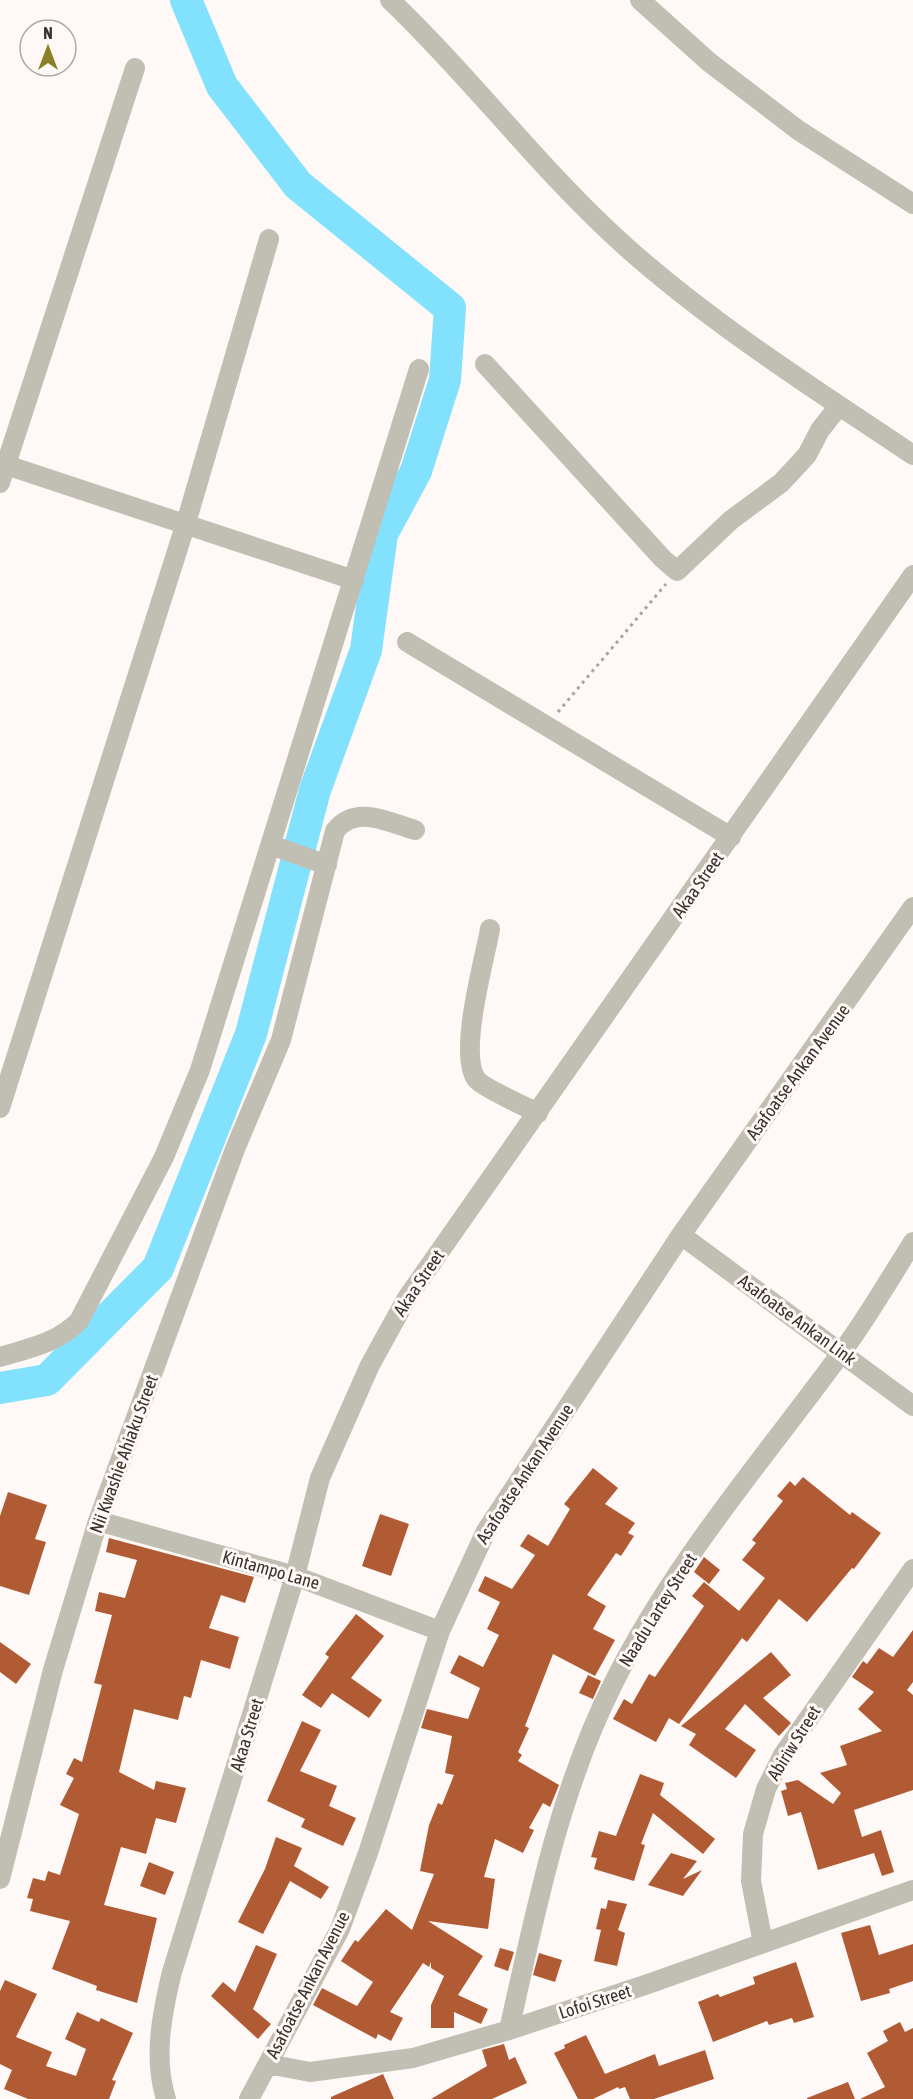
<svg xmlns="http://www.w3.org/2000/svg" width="913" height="2099" font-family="'Asap Condensed',sans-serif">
<rect width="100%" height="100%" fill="#fef8f6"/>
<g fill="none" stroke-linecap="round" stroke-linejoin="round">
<path stroke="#82e2fd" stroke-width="32" d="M0 1388 47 1380 158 1268 251 1034 315 790 366 650 382 534 416 471 445 380 450 308 298 185 222 86 186 0"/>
</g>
<path fill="#b15b35" d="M593 1468 618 1488 605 1504 635 1523 628 1533 634 1536 621 1556 616 1553 587 1595 606 1606 593 1629 615 1640 595 1676 553 1654 525 1726 529 1728 518 1752 522 1755 518 1761 559 1785 550 1807 543 1803 529 1828 534 1830 523 1853 495 1839 484 1877 495 1879 488 1929 428 1921 483 1956 458 1995 488 2009 481 2024 454 2012V2028H431V2005L444 1976 431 1968V1962L429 1967 423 1963 390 2012 403 2018 391 2041 378 2034 376 2039 313 2005 322 1988 357 2006 373 1982 341 1961 355 1940 358 1942 386 1909 412 1930 434 1874 420 1871 429 1825 438 1803 442 1805 454 1775 445 1773 452 1736 421 1728 427 1709 468 1719 480 1688 450 1673 459 1655 483 1667 499 1635 487 1629 500 1602 478 1591 485 1576 512 1589 535 1555 520 1546 528 1534 548 1546 570 1509 564 1504Z
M803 1477 850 1515 852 1512 881 1533 854 1569 852 1568 807 1622 779 1599 747 1642 742 1638 679 1724 669 1718 656 1742 613 1719 624 1699 632 1704 649 1674 655 1677 704 1606 692 1596 704 1582 739 1611 765 1578 742 1560 756 1543 752 1540 783 1501 777 1496 790 1481 795 1486Z
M8 1492 47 1505 35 1539 46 1542 29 1595 0 1586V1516Z
M380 1514 409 1524 391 1576 362 1566Z
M109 1538 254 1577 245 1603 221 1595 209 1628 239 1637 230 1669 201 1660 191 1698 184 1696 178 1720 134 1709 119 1772 154 1790 156 1781 186 1788 176 1823 156 1818 146 1854 121 1847 104 1905 157 1918 137 2003 96 1990 97 1986 52 1969 70 1921 30 1911 33 1899 27 1898 33 1878 45 1881 48 1871 60 1875 79 1814 60 1805 74 1778 66 1774 74 1758 82 1762 102 1685 94 1683 112 1615 95 1611 99 1592 125 1598 137 1560 106 1552Z
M704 1557 720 1570 709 1584 694 1572Z
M356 1614 384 1636 351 1678 382 1700 369 1718 332 1693 321 1708 302 1695 329 1657 325 1654Z
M913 1630V1682L907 1690 913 1695V1790L854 1810 862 1837 881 1830 894 1872 882 1876 874 1853 818 1870 801 1812 788 1816 781 1791 787 1789 785 1783 798 1780 833 1804 841 1793 820 1773 847 1765 840 1746 882 1731 858 1709 874 1692 852 1677 863 1661 867 1664 879 1648 893 1657Z
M0 1642 31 1664 16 1684 0 1672Z
M771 1652 791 1675 763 1698 791 1723 779 1736 745 1704 725 1729 756 1750 736 1778 689 1745 696 1734 681 1726Z
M588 1675 601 1681 593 1699 579 1693Z
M302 1721 321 1730 300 1771 337 1786 329 1806 356 1818 343 1846 301 1827 305 1819 267 1801Z
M640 1774 664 1783 660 1795 715 1839 703 1854 653 1813 641 1844 645 1845 634 1881 594 1869 597 1858 591 1857 599 1831 616 1836Z
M276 1837 302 1848 294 1866 329 1887 321 1899 290 1881 263 1934 238 1922 265 1869Z
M671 1853 697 1861 683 1879 702 1870 683 1896 648 1885Z
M149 1862 174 1872 165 1895 140 1886Z
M608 1900 627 1904 618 1930 625 1933 617 1966 594 1961 601 1930 596 1929 601 1908 606 1909Z
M870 1925 879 1955 913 1944V1981L889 1989 890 1993 861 2001 841 1933Z
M256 1945 277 1954 253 2009 271 2024 258 2039 211 1996 223 1982 235 1992Z
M500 1948 514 1952 508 1971 494 1966Z
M539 1953 562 1960 555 1982 533 1975Z
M796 1962 814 2017 794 2023 792 2018 769 2025 767 2021 713 2042 698 2002 718 1994 720 1997 755 1984 753 1977Z
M5 1980 37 1994 16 2037 52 2052 46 2066 76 2076 86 2049 65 2039 77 2012 99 2022 101 2018 133 2033 112 2080 116 2081 109 2099H28L4 2089 12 2070 0 2064V1991Z
M900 2022 905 2032 913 2028V2099H860L885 2087 867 2053 888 2041 883 2031Z
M586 2035 605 2074 655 2054 659 2066 705 2050 714 2079 654 2099H630L625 2087 619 2089 618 2087 593 2099H578L554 2053 565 2048 564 2045Z
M504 2044 509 2060 515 2057 527 2083 492 2099H431L487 2066 482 2050Z
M383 2074 394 2099H331V2097Z
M848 2082 855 2099H807V2098Z"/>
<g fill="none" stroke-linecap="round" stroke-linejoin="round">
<path stroke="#a9a29f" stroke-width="3" stroke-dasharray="3 4.5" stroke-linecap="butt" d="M558 712 666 584"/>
<path stroke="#c1beb3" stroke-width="20" d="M390 0C472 78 541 171 626 247 715 326 815 389 913 455
M640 0 709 62 798 130 913 204
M485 364 663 559 677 571 731 520 781 483 807 455 820 430 839 406
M0 463 354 580
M0 483 135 68
M407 642 731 837
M271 845 327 865
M490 929C485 959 457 1055 477 1080 484 1088 526 1107 538 1113
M0 1108 186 523 269 239
M681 1235 913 1406
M0 1357C30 1348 57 1343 79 1321L164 1157 200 1070 419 369
M98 1521 295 1576 440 1631
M0 1879 53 1670 98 1521 235 1149 281 1040 335 831C355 804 388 822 415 830
M763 1943 751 1881 753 1834 766 1789 783 1755 913 1569
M509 2030C535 1914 559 1791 613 1684 672 1565 761 1462 839 1356 866 1320 889 1280 913 1242
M268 2064 310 2072 413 2058 509 2030 648 1984 913 1890
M166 2099C153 2058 162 2013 172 1972L295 1576 320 1478 370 1365 407 1298 913 575
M249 2099 340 1929 368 1853 440 1631 486 1531 681 1235 913 907"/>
</g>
<g text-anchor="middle" stroke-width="6" stroke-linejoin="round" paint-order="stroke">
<g font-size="18" fill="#3b312d" stroke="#fef8f6">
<text transform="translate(698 885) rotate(-55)" y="6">Akaa Street</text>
<text transform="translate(798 1072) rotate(-54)" y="6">Asafoatse Ankan Avenue</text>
<text transform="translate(419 1283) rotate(-56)" y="6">Akaa Street</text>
<text transform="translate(797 1320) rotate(36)" y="6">Asafoatse Ankan Link</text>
<text transform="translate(124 1454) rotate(-70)" y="6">Nii Kwashie Ahiaku Street</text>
<text transform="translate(525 1474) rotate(-57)" y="6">Asafoatse Ankan Avenue</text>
<text transform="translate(271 1570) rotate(16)" y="6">Kintampo Lane</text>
<text transform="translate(658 1610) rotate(-58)" y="6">Naadu Lartey Street</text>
<text transform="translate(247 1735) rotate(-73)" y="6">Akaa Street</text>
<text transform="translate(794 1743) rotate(-58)" y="6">Abiriw Street</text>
<text transform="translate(308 1985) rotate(-63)" y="6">Asafoatse Ankan Avenue</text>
<text transform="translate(595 2002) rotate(-18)" y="6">Lofoi Street</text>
</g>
</g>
<g transform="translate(48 48)"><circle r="28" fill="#fef8f6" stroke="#b0a8a6" stroke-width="1.5"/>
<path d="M0-4.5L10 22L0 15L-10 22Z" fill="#8c8027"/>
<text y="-9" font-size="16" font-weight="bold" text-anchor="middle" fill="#3b312d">N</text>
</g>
</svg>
